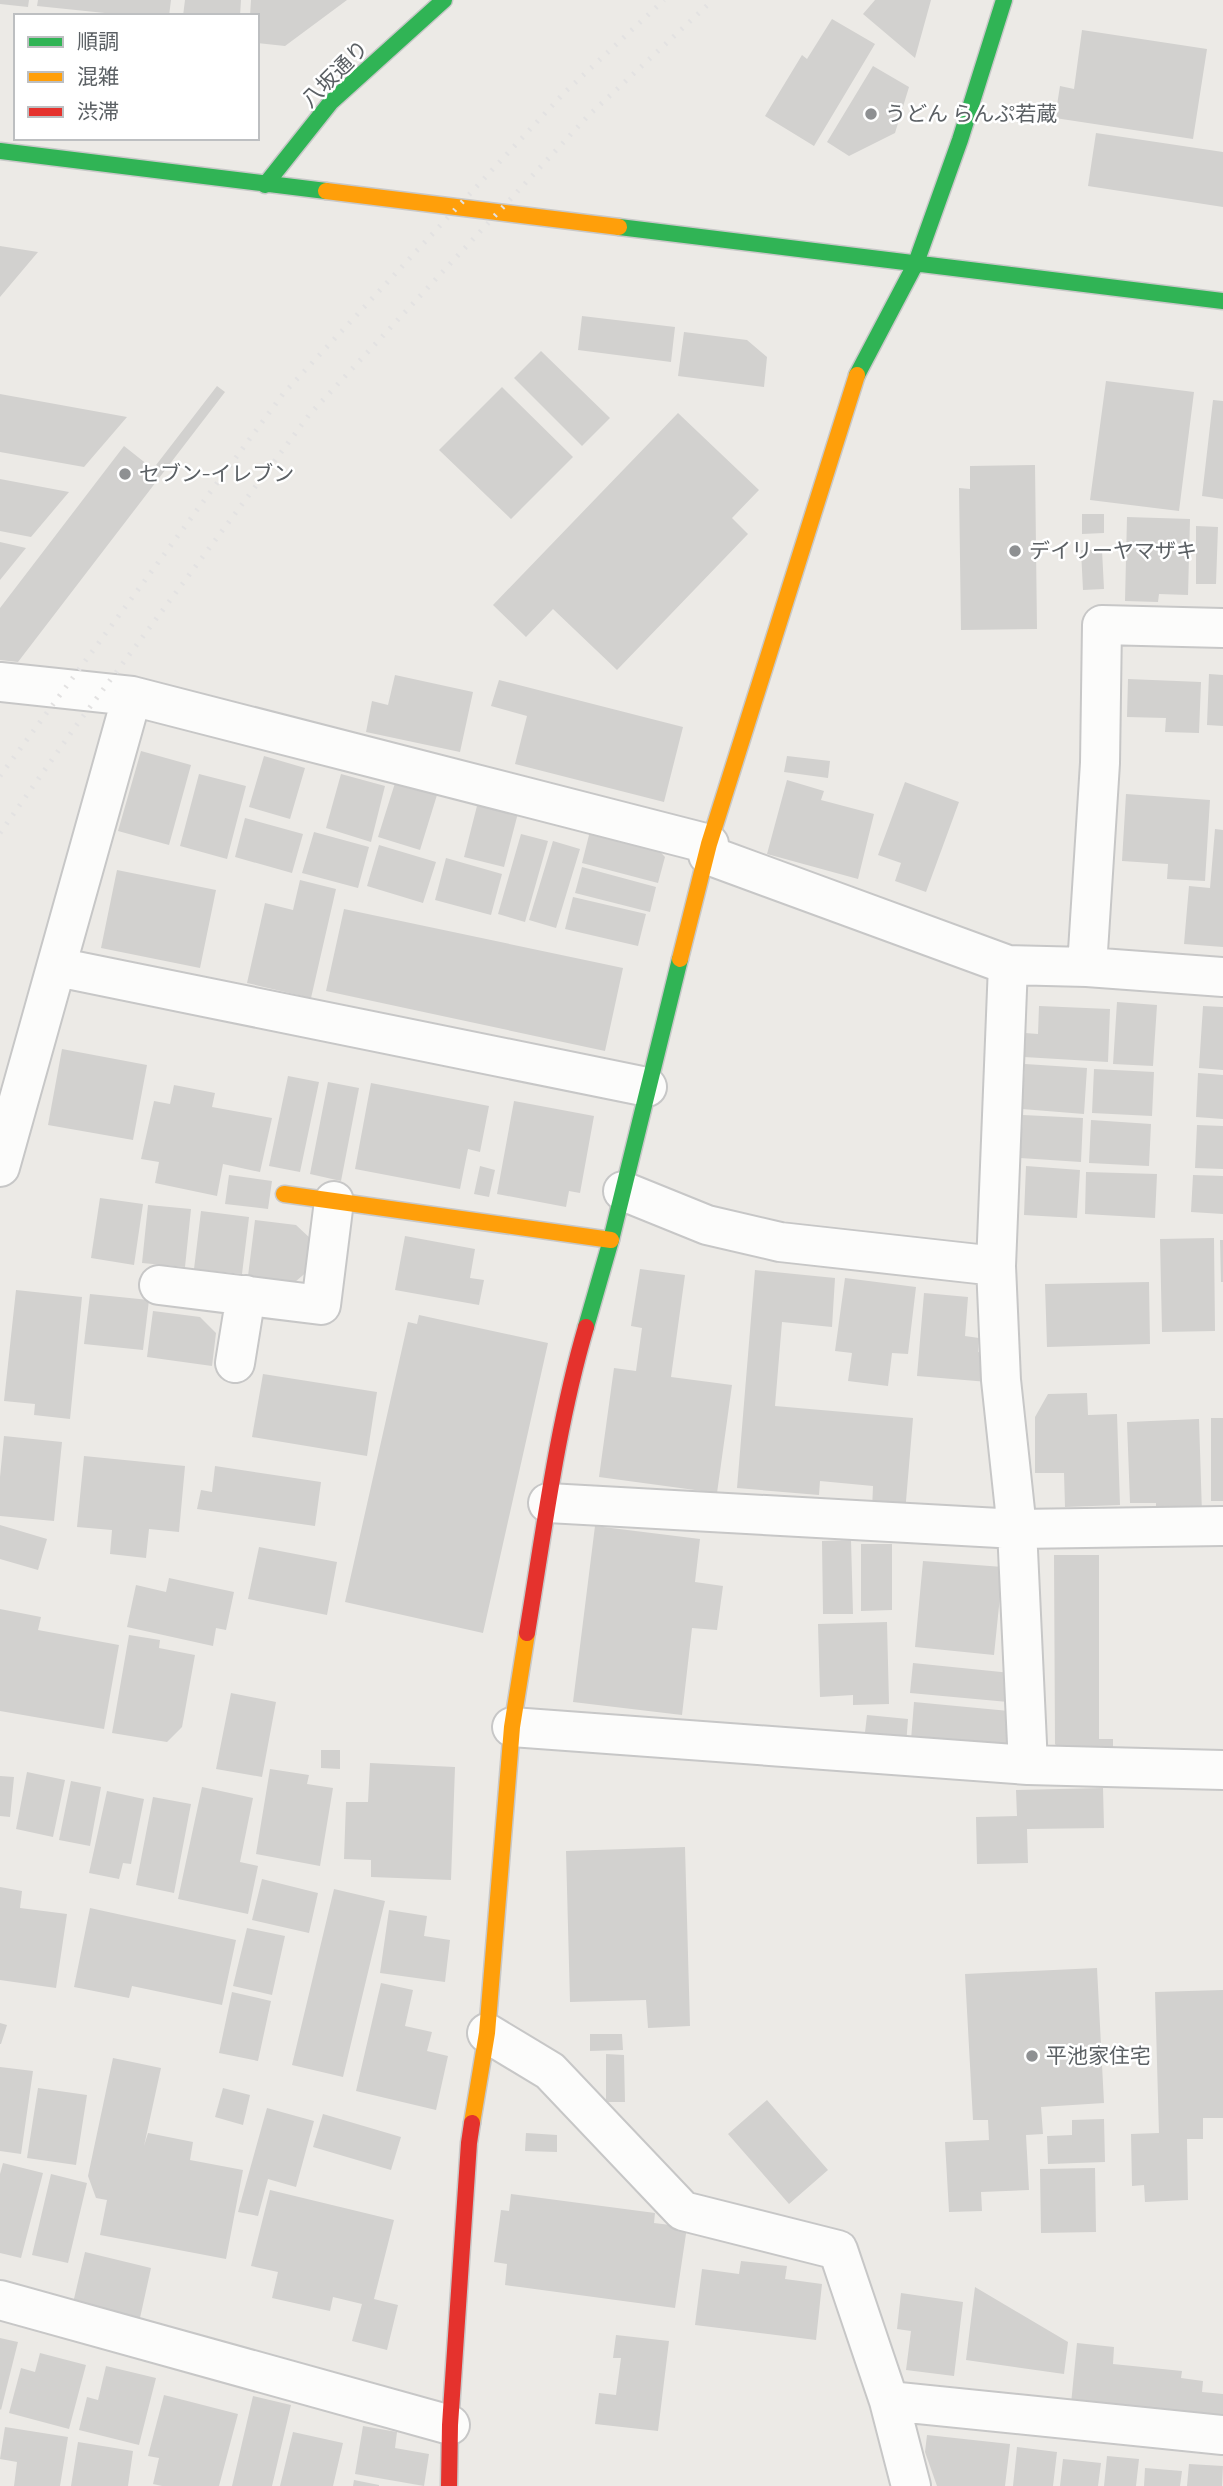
<svg xmlns="http://www.w3.org/2000/svg" width="1223" height="2486" font-family="Barlow,'Noto Sans JP',sans-serif">
<rect width="100%" height="100%" fill="#eceae6"/>
<path fill="#d2d1cf" d="M0 0H29L28 7 0 4Z
M38 0H171L169 16H134L37 6Z
M185 0H241L240 16H183Z
M251 0H347L285 46 257 43V16H250Z
M875 0H931L915 58 863 14Z
M832 19 875 44 814 146 765 116 802 55 807 59Z
M1082 30 1207 49 1193 139 1055 118 1060 86 1074 89Z
M873 66 909 87 895 133 849 156 827 142Z
M1096 133 1223 152V207L1088 186Z
M0 246 38 252 0 297Z
M582 316 675 327 671 362 578 350Z
M684 332 747 340 767 357 764 387 678 376Z
M541 351 610 418 582 446 514 378Z
M1106 381 1194 392 1179 511 1090 500Z
M217 386 225 392 18 662 0 660V608L124 446 153 469Z
M502 387 573 457 511 519 439 450Z
M0 394 127 417 84 467 0 452Z
M1213 400 1223 401V499L1202 496Z
M678 413 759 490 732 518 748 534 617 670 553 609 526 637 493 605Z
M1035 465 1037 629 961 630 959 488 970 489V466Z
M0 479 69 492 31 537 0 531Z
M1082 514H1104V533L1082 534Z
M1127 517 1190 519 1188 595 1159 594 1158 602 1125 601Z
M1196 526 1218 527 1216 584H1196Z
M0 542 26 548 0 580Z
M1081 550H1102L1104 589 1083 590Z
M1209 674 1223 675V726L1207 725Z
M395 675 473 692 460 752 366 732 372 701 388 705Z
M1128 679 1201 682 1199 733 1165 732 1166 718 1127 717Z
M499 680 683 727 664 802 515 764 527 716 491 706Z
M141 751 191 765 169 845 118 831Z
M264 756 305 768 290 819 249 807Z
M787 756 830 761 828 778 784 772Z
M199 774 246 786 227 859 180 846Z
M341 774 385 786 371 842 326 828Z
M787 780 824 791 821 800 874 814 858 879 767 854Z
M905 782 959 802 926 892 895 881 901 863 878 855Z
M395 783 437 795 420 850 378 837Z
M1126 794 1210 800 1205 881 1167 879 1168 864 1122 861Z
M478 802 518 813 504 867 464 857Z
M245 818 303 834 292 873 235 857Z
M591 827 652 843 665 857 658 883 582 863Z
M1215 829 1223 830V947L1184 944 1189 886 1210 888Z
M314 832 369 847 358 888 302 873Z
M521 834 548 841 525 922 498 914Z
M553 841 580 849 556 928 529 920Z
M379 845 436 862 423 903 367 886Z
M446 858 502 874 491 915 435 900Z
M582 867 656 887 650 912 575 893Z
M117 870 216 890 200 968 101 948Z
M300 880 336 889 311 998 247 983 265 903 293 910Z
M573 897 646 914 638 946 565 929Z
M344 909 623 968 605 1051 326 991Z
M1117 1002 1157 1005 1153 1066 1113 1064Z
M1039 1006 1110 1009 1108 1062 1024 1057 1025 1033 1038 1034Z
M1203 1006 1223 1007V1070L1199 1068Z
M62 1049 147 1065 133 1140 48 1125Z
M1025 1064 1087 1068 1084 1114 1022 1109Z
M1094 1069 1154 1072 1152 1116 1092 1113Z
M1198 1073 1223 1075V1119L1196 1117Z
M288 1076 319 1082 300 1172 269 1166Z
M328 1082 359 1088 341 1181 310 1174Z
M371 1083 489 1106 480 1152 468 1149 460 1189 355 1169Z
M174 1085 215 1093 212 1107 272 1118 260 1172 223 1164 217 1196 155 1183 159 1162 141 1159 154 1101 170 1104Z
M514 1101 594 1116 580 1193 569 1191 566 1207 497 1194Z
M1023 1115 1083 1118 1081 1162 1020 1158Z
M1091 1120 1151 1124 1149 1166 1089 1163Z
M1197 1125 1223 1126V1169L1195 1168Z
M480 1166 495 1170 489 1197 474 1194Z
M1026 1166 1080 1170 1077 1218 1024 1215Z
M1086 1172 1157 1174 1155 1218 1085 1214Z
M229 1175 272 1181 268 1209 225 1204Z
M1193 1175 1223 1176V1214L1191 1212Z
M100 1198 143 1204 134 1265 91 1258Z
M148 1205 191 1209 185 1267 142 1263Z
M201 1211 249 1217 242 1274 194 1269Z
M255 1220 296 1225 311 1239 309 1270 295 1282 248 1276Z
M405 1236 475 1249 470 1278 484 1280 479 1305 395 1290Z
M1214 1238 1215 1331 1162 1332 1160 1239Z
M1220 1240H1223V1282H1221Z
M640 1269 685 1275 671 1377 732 1385 717 1493 599 1477 614 1368 636 1371 642 1328 631 1326Z
M755 1270 835 1278 832 1327 782 1322 775 1406 913 1418 905 1513 872 1510 873 1486 820 1481 819 1495 737 1488Z
M845 1278 916 1287 908 1354 892 1353 888 1386 848 1381 852 1353 835 1351Z
M1149 1282 1150 1344 1047 1347 1045 1284Z
M16 1290 82 1297 70 1419 34 1415 35 1404 4 1401Z
M924 1293 968 1297 965 1336 979 1338 978 1352 991 1354 988 1382 917 1376Z
M90 1294 149 1300 143 1350 84 1344Z
M153 1311 200 1317 216 1333 212 1366 147 1357Z
M419 1315 548 1343 483 1633 345 1602 408 1322 417 1324Z
M263 1374 377 1392 367 1456 252 1437Z
M1087 1393 1088 1415 1117 1414 1120 1505 1065 1507 1064 1473H1035V1417L1048 1394Z
M1211 1418H1223V1501H1211Z
M1199 1419 1202 1514 1156 1516V1503H1130L1127 1422Z
M4 1436 62 1442 54 1521 0 1516V1477Z
M84 1456 185 1466 179 1532 149 1529 146 1558 110 1554 112 1530 77 1527Z
M215 1466 321 1482 315 1526 197 1509 201 1490 212 1492Z
M0 1525 47 1539 38 1570 0 1559Z
M595 1526 700 1539 695 1582 723 1586 717 1630 692 1628 682 1715 573 1702Z
M851 1540 853 1614H823L822 1541Z
M861 1544H892V1610L861 1611Z
M259 1547 337 1562 327 1615 248 1599Z
M1054 1555H1099V1739H1113V1759H1068L1055 1744Z
M923 1561 1003 1567 994 1655 915 1647Z
M169 1578 234 1592 226 1630 216 1628 213 1646 127 1627 136 1585 166 1592Z
M0 1609 41 1617 38 1630 119 1645 104 1729 0 1711Z
M887 1622 889 1704 853 1705V1695L820 1697 818 1624Z
M129 1635 160 1640 159 1648 195 1655 182 1727 167 1742 112 1733Z
M913 1663 1011 1673 1008 1702 910 1693Z
M231 1693 276 1702 262 1777 216 1769Z
M914 1702 1009 1711 1006 1749 911 1740Z
M867 1715 908 1719 906 1745 864 1741Z
M321 1750H340V1769L321 1768Z
M370 1763 455 1767 451 1880 371 1877V1860L344 1859 346 1802H368Z
M270 1769 309 1775 307 1784 333 1788 320 1866 256 1854Z
M27 1772 65 1780 53 1837 16 1829Z
M0 1776 14 1777 10 1817 0 1816Z
M71 1781 101 1787 90 1846 59 1840Z
M202 1787 253 1798 240 1862 258 1866 248 1914 178 1899Z
M1103 1788 1104 1828 1027 1829 1028 1863 977 1864 976 1817 1017 1816 1016 1790Z
M107 1791 144 1799 131 1864 123 1863 119 1879 89 1873Z
M153 1797 191 1804 174 1893 136 1885Z
M685 1847 690 2026 648 2028 646 2000 570 2002 566 1851Z
M262 1879 318 1893 309 1933 252 1920Z
M0 1887 22 1891 20 1908 67 1914 56 1988 0 1980Z
M334 1889 385 1901 343 2077 292 2065Z
M90 1908 236 1940 222 2005 132 1986 129 1998 74 1987Z
M389 1910 427 1916 424 1936 450 1940 445 1982 380 1973Z
M247 1928 285 1936 272 1995 233 1986Z
M1097 1968 1104 2103 1041 2107 1043 2134 1026 2135 1029 2190 981 2192 982 2211 949 2212 945 2142 989 2140 988 2120H973L965 1974Z
M381 1983 413 1990 405 2026 432 2032 427 2051 448 2056 436 2110 356 2091Z
M1223 1990V2118H1203V2139H1187L1188 2200 1145 2202 1144 2185 1132 2186 1131 2134 1159 2133 1155 1992Z
M232 1992 271 2001 258 2061 219 2053Z
M0 2023 7 2025 1 2044H0Z
M590 2034H622L623 2050 590 2051Z
M606 2054 624 2055 625 2102H606Z
M113 2058 161 2068 144 2146 148 2133 193 2142 190 2160 243 2170 226 2259 100 2235 107 2200 96 2198 88 2176Z
M0 2067 33 2071 21 2154 0 2151Z
M38 2088 87 2095 76 2165 27 2158Z
M223 2088 250 2095 243 2125 215 2117Z
M767 2100 828 2170 789 2204 728 2134Z
M267 2108 314 2121 296 2187 268 2179 258 2216 238 2212Z
M323 2114 401 2137 391 2170 313 2147Z
M1104 2119 1105 2162 1048 2164 1047 2136 1072 2135V2120Z
M526 2133 557 2135V2152L525 2151Z
M3 2163 43 2173 21 2258 0 2253V2174Z
M1095 2168 1096 2232 1041 2233 1040 2169Z
M51 2174 87 2183 68 2263 32 2255Z
M270 2190 394 2220 374 2299 398 2305 387 2350 352 2341 362 2304 333 2297 330 2311 272 2298 278 2272 251 2266Z
M511 2194 655 2213 654 2223 687 2227 675 2308 505 2285 507 2264 494 2262 501 2210 509 2211Z
M85 2252 151 2268 140 2318 73 2303Z
M741 2261 787 2266 785 2279 822 2284 816 2340 695 2325 702 2269 739 2274Z
M975 2287 1068 2342 1064 2374 966 2360Z
M901 2293 963 2302 954 2376 906 2370 911 2331 897 2329Z
M616 2335 669 2341 658 2431 595 2424 599 2393 616 2395 621 2358H613Z
M0 2338 18 2342 1 2410 0 2409Z
M1077 2343 1114 2347 1113 2364 1182 2371 1181 2378 1203 2381 1202 2392 1223 2394V2421L1071 2404Z
M40 2353 86 2365 69 2429 9 2413 21 2368 35 2372Z
M106 2366 156 2378 139 2445 79 2430 87 2397 98 2400Z
M164 2395 238 2414 219 2486H162L153 2484 159 2458 148 2456Z
M253 2396 291 2405 272 2486H232Z
M363 2426 397 2432 395 2448 429 2454 424 2486 355 2474Z
M5 2427 68 2437 60 2486H14L17 2462 0 2459Z
M293 2432 343 2443 333 2486H280Z
M927 2435 1010 2444 1005 2486H937L925 2452Z
M78 2442 133 2451 128 2486H71Z
M1017 2447 1057 2452 1053 2486H1013Z
M1107 2456 1139 2459 1136 2486H1104Z
M1063 2459 1101 2463 1098 2486H1060Z
M1189 2464 1223 2466 1222 2486H1187Z
M1145 2468 1182 2471 1180 2486H1144Z
M354 2480 379 2485V2486H353Z"/>
<g fill="none" stroke-linecap="round" stroke-linejoin="round">
<g stroke="#c7c7c7" stroke-width="42">
<path id="street" d="M0 682 132 696 709 844
M708 855 1008 965 1087 967 1223 977
M57 967 647 1087
M1087 967 1100 763 1102 625 1223 628
M0 1167 132 696
M623 1191 707 1225 780 1242 996 1266
M159 1285 321 1305 334 1201
M235 1363 246 1295
M548 1503 1017 1529 1223 1526
M512 1727 1028 1765 1017 1529 1001 1380 996 1266 1008 965
M1028 1765 1223 1770
M487 2033 550 2071 683 2211 838 2250 889 2401 911 2486
M0 2300 450 2425
M889 2401 1223 2435"/>
</g>
<g stroke="#c8c8c8" stroke-width="19">
<path id="fast" d="M0 151 326 191
M265 185 331 102 444 0
M619 227 1223 301
M857 375 916 263 960 140 1004 0
M586 1327 611 1240 680 959"/>
</g>
<g stroke="#c8c8c8" stroke-width="19">
<path id="slow" d="M326 191 619 227
M680 959 709 844 857 375
M284 1194 611 1240
M472 2123 487 2033 512 1727 527 1633"/>
</g>
<g stroke="#c8c8c8" stroke-width="19">
<path id="jam" d="M527 1633C544 1531 557 1426 586 1327
M449 2486 450 2425 469 2143 472 2123"/>
</g>
<use href="#street" stroke="#fcfcfb" stroke-width="38"/>
<use href="#fast" stroke="#30b455" stroke-width="16"/>
<use href="#slow" stroke="#ff9f0a" stroke-width="16"/>
<use href="#jam" stroke="#e5322d" stroke-width="16"/>
<path stroke="#e3e2e2" stroke-width="5" stroke-dasharray="2 9" stroke-linecap="butt" d="M0 776 283 394 564 93 664 0
M0 833 78 723 309 415 588 116 713 0"/>
</g>
<g fill="#8e9092" stroke="#fff" stroke-width="2.5">
<circle cx="871" cy="114" r="7"/>
<circle cx="125" cy="474" r="7"/>
<circle cx="1015" cy="551" r="7"/>
<circle cx="1032" cy="2056" r="7"/>
</g>
<g text-anchor="middle" stroke-width="5" stroke-linejoin="round" paint-order="stroke">
<g font-size="21" fill="#5b6064" stroke="#fff">
<text transform="translate(335 74) rotate(-45)" y="7">八坂通り</text>
</g>
<g font-size="21" fill="#5b6064" stroke="#fff" text-anchor="start">
<text x="885" y="121">うどん らんぷ若蔵</text>
<text x="139" y="481">セブン-イレブン</text>
<text x="1029" y="558">デイリーヤマザキ</text>
<text x="1046" y="2063">平池家住宅</text>
</g>
</g>
<rect x="14" y="14" width="245" height="126" fill="#ffffff" stroke="#bdbfc1" stroke-width="2"/>
<rect x="28" y="37" width="35" height="10" fill="#30b455" stroke="#bdbfc1" stroke-width="2"/>
<text x="77" y="49" font-size="21" fill="#5b6064">順調</text>
<rect x="28" y="72" width="35" height="10" fill="#ff9f0a" stroke="#bdbfc1" stroke-width="2"/>
<text x="77" y="84" font-size="21" fill="#5b6064">混雑</text>
<rect x="28" y="107" width="35" height="10" fill="#e5322d" stroke="#bdbfc1" stroke-width="2"/>
<text x="77" y="119" font-size="21" fill="#5b6064">渋滞</text>
</svg>
